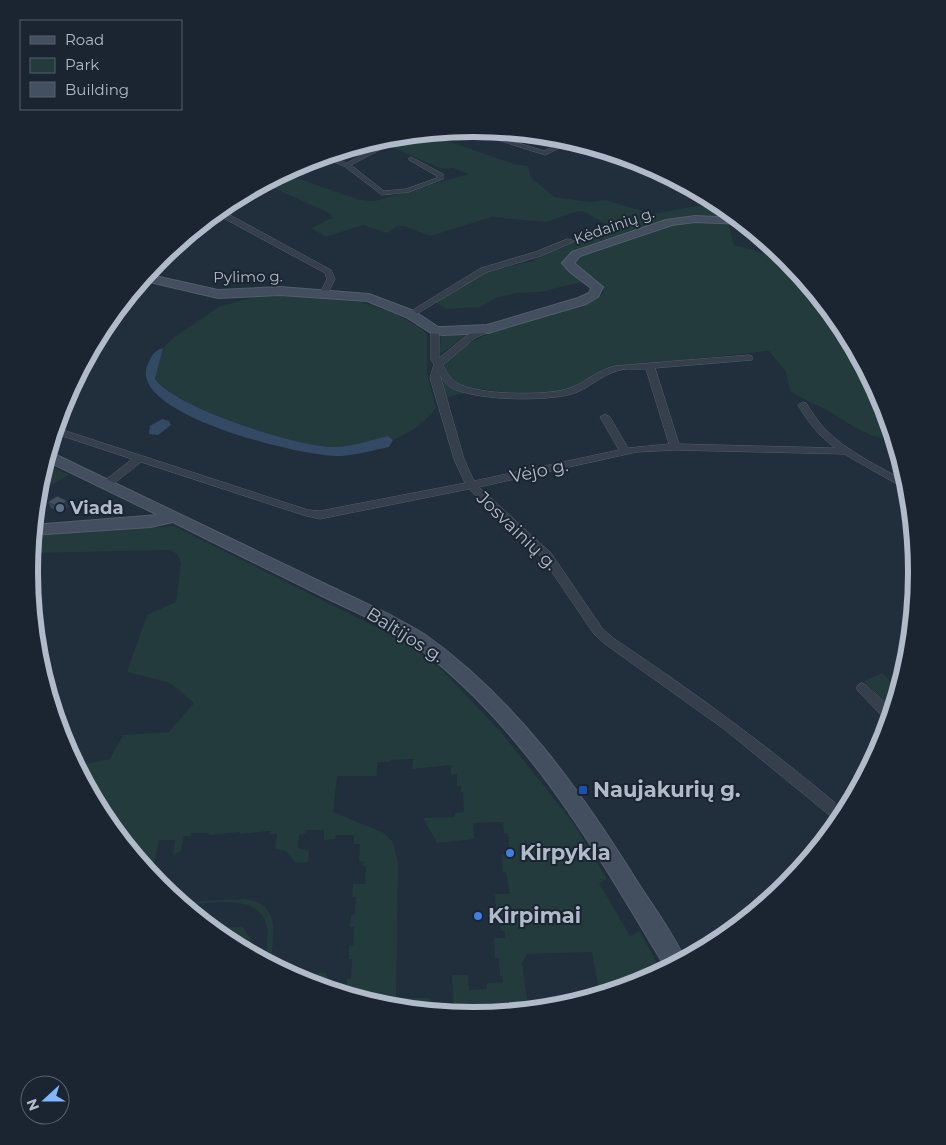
<svg xmlns="http://www.w3.org/2000/svg" width="946" height="1145" font-family="Montserrat,sans-serif">
<rect width="100%" height="100%" fill="#212e3c"/>
<path fill="#233b3d" d="M424 133 514 164 528 166 531 178 555 197 590 202 606 200 652 214 697 206H724L729 211 732 219 688 217 568 257 586 281 540 292 516 293 496 298 480 307 446 309 436 302 487 271 533 261 605 224 583 211H578L546 222 492 217 430 236 404 226H398L387 233 363 225 326 237 311 228 332 218 329 213 276 189 267 181 282 173 360 200 375 201 468 174 453 168 442 169 375 140 387 137Z
M685 222H728L734 245 754 250 794 267 843 326 884 403 895 440C866 439 846 420 821 407 810 402 801 398 790 391L786 372 769 351 615 367 584 384 559 392 535 396 482 389 445 398C443 388 440 377 444 367 458 333 562 310 596 300L604 293C603 280 584 272 574 265L575 259 664 226Z
M287 296 361 302 396 314 422 329 427 335V374L436 408C425 423 411 432 393 440L388 436C371 440 353 446 336 447 300 448 175 408 155 379L163 348 173 338 220 306 255 297Z
M441 333 469 334 442 353 440 352Z
M44 463 69 475 37 493Z
M174 526 400 639 441 669 500 731 572 821 607 879 599 883 630 936 640 931 662 973 643 983 600 996 592 952 527 954 522 963 529 1011 482 1016 454 1015 452 975H468L469 990 487 989V983L503 982 502 976H500L499 958H495L494 938H505V931H501L500 914H496L495 894H510L506 872H503L502 855 512 854V848H509L508 834 504 833 503 822 473 823 474 839 437 843 423 818 455 817V813L464 812 463 792H461V786H457V774H451V765L412 769 413 759 391 760 390 762H377V775L374 776H337L333 812 384 833 393 842 398 862 396 998H429L434 1003V1008L409 1006V1010L386 1008 300 981 301 975 326 972 328 987 347 986V979H351L352 959H349V946H353L354 927H350L351 915 355 914 356 897H352L353 884H365L366 866H363V861H359L360 844H354V835H336L335 839 324 840V830H306L305 834H299L298 848 309 851 308 862 296 863 286 851 275 849 277 834H270V831L240 834V832L209 835V833H191V836H184L181 851 173 855 175 840H159L151 878 103 819 75 766 110 759 123 735 169 732 194 703 170 683 127 672 147 615 176 602 181 563 177 554 170 550 31 553 32 536Z
M882 673 900 689 893 710 864 681Z
M245 899C283 904 273 937 270 966L265 963C266 952 269 938 267 927 260 891 208 904 182 905L178 902Z
M242 927C251 936 254 943 250 955L226 942 209 928Z"/>
<path fill="#344a64" d="M163 348 155 379C175 408 300 448 336 447 353 446 371 440 388 436L393 440 389 447C374 450 357 455 341 456 306 458 124 414 148 364 151 356 155 350 163 348Z
M162 419 169 421 171 425 158 435 149 434 150 426Z"/>
<g fill="none" stroke-linecap="round" stroke-linejoin="round">
<g stroke="#535d6a" stroke-width="1">
<path id="street" d="M471 128 544 151 568 139 574 141 545 155 463 129Z
M380 146 385 147 351 165 384 191 406 189 437 178V176L409 160V158L411 157 443 174V179L409 192 382 195 344 166 321 157 327 155 346 163Z
M219 209 331 270 335 279 327 295 320 293 327 279 325 273 214 213Z
M568 239 575 241 541 256 487 272 413 316H407L406 314 481 268 535 252Z
M488 326 492 329 491 331 475 338 443 365C446 371 450 379 457 383 477 395 544 396 567 389 584 384 597 370 615 366L749 355 752 356V360L655 368 679 444 835 448C819 436 808 422 798 405L803 402 806 403C812 412 817 420 824 428 847 452 879 466 908 483L909 491 844 454 675 450 637 452 479 487 551 553 602 628 613 638C694 692 772 749 846 812L839 823 724 729 605 644 594 634 543 559 469 489 320 519 303 515 141 462 111 486H103L102 484 103 482 132 459 53 433 55 427 57 428 308 510 320 511 465 483 454 459 430 378 434 364 431 360V330L435 327 439 330V358L469 334ZM626 369H646L669 444 628 448 610 417 605 414 600 417 619 450 474 481 464 459 440 375C443 380 446 384 450 387 474 401 549 402 575 393 593 386 605 371 626 369Z
M862 683 866 685 893 710 890 721 886 720 858 691 856 688 858 685Z"/>
</g>
<g stroke="#535d6a" stroke-width="2">
<path id="secondary" d="M695 216 738 218 745 224 695 222 672 225 580 256 574 263 603 287 598 297 586 304 488 333 443 335 431 333 406 317 367 301 280 295 218 298 141 280 146 274 218 290 280 287 369 294 414 311 438 327H443L487 325 578 298 589 293 591 288 570 272 562 263 572 252 666 220Z
M48 451 388 614C401 621 415 628 427 636 516 700 581 791 638 883 654 908 673 933 685 960L667 970C597 853 527 729 416 646 388 625 353 611 322 596 272 571 222 547 173 522L151 527 32 535 33 525 158 515 45 460Z"/>
</g>
<use href="#street" fill="#35404c" fill-rule="evenodd"/>
<use href="#secondary" fill="#434f5f" fill-rule="evenodd"/>
</g>
<path fill="#394553" d="M48 502 69 507 61 513 51 508Z"/>
<path fill="#2e3843" d="M67 501 69 507 61 513 58 507Z"/>
<path fill="#425060" stroke="#2e3843" d="M57 496 67 501 58 507 48 502Z"/>
<circle fill="#5c6f8a" stroke="#1a2531" stroke-width="2" cx="60" cy="508" r="5"/>
<rect fill="#1a4fb4" stroke="#1a2531" stroke-width="2" x="578" y="785" width="10" height="10" rx="2.5"/>
<g fill="#3f7fe0" stroke="#1a2531" stroke-width="2">
<circle cx="510" cy="853" r="5"/>
<circle cx="478" cy="916" r="5"/>
</g>
<g text-anchor="middle" stroke-width="4" stroke-linejoin="round" paint-order="stroke">
<g font-size="15" fill="#b0bac8" stroke="#1a2531">
<text transform="translate(614 226) rotate(-19)" y="5">Kėdainių g.</text>
<text transform="translate(248 277) rotate(-1)" y="5">Pylimo g.</text>
</g>
<g font-size="18" fill="#b0bac8" stroke="#1a2531">
<text transform="translate(539 471) rotate(-12)" y="6">Vėjo g.</text>
<text transform="translate(517 531) rotate(44)" y="6">Josvainių g.</text>
<text transform="translate(405 635) rotate(32)" y="6">Baltijos g.</text>
</g>
<g font-size="18" font-weight="bold" fill="#b0bac8" stroke="#1a2531" text-anchor="start">
<text x="70" y="514">Viada</text>
</g>
<g font-size="21" font-weight="bold" fill="#b0bac8" stroke="#1a2531" text-anchor="start">
<text x="593" y="797">Naujakurių g.</text>
<text x="520" y="860">Kirpykla</text>
<text x="488" y="923">Kirpimai</text>
</g>
</g>
<path d="M0 0H946V1145H0ZM38 572a435 435 0 1 1 870 0a435 435 0 1 1-870 0Z" fill="#1a2531" fill-rule="evenodd"/>
<path fill="none" stroke="#b0bac8" stroke-width="6" d="M38 572a435 435 0 1 1 870 0a435 435 0 1 1-870 0Z"/>
<rect x="20" y="20" width="162" height="90" fill="#1a2531" stroke="#56616d"/>
<rect x="30" y="36" width="25" height="8" fill="#434f5f" stroke="#56616d"/>
<text x="65" y="45" font-size="15" fill="#b0bac8">Road</text>
<rect x="30" y="58" width="25" height="15" fill="#233b3d" stroke="#56616d"/>
<text x="65" y="70" font-size="15" fill="#b0bac8">Park</text>
<rect x="30" y="82" width="25" height="15" fill="#425060" stroke="#56616d"/>
<text x="65" y="95" font-size="15" fill="#b0bac8">Building</text>
<g transform="translate(45 1100) rotate(249)"><circle r="24" fill="#1a2531" stroke="#56616d"/>
<path d="M0-4L9 19L0 12L-9 19Z" fill="#81b6fc"/>
<text y="-8" font-size="14" font-weight="bold" text-anchor="middle" fill="#b0bac8">N</text>
</g>
</svg>
